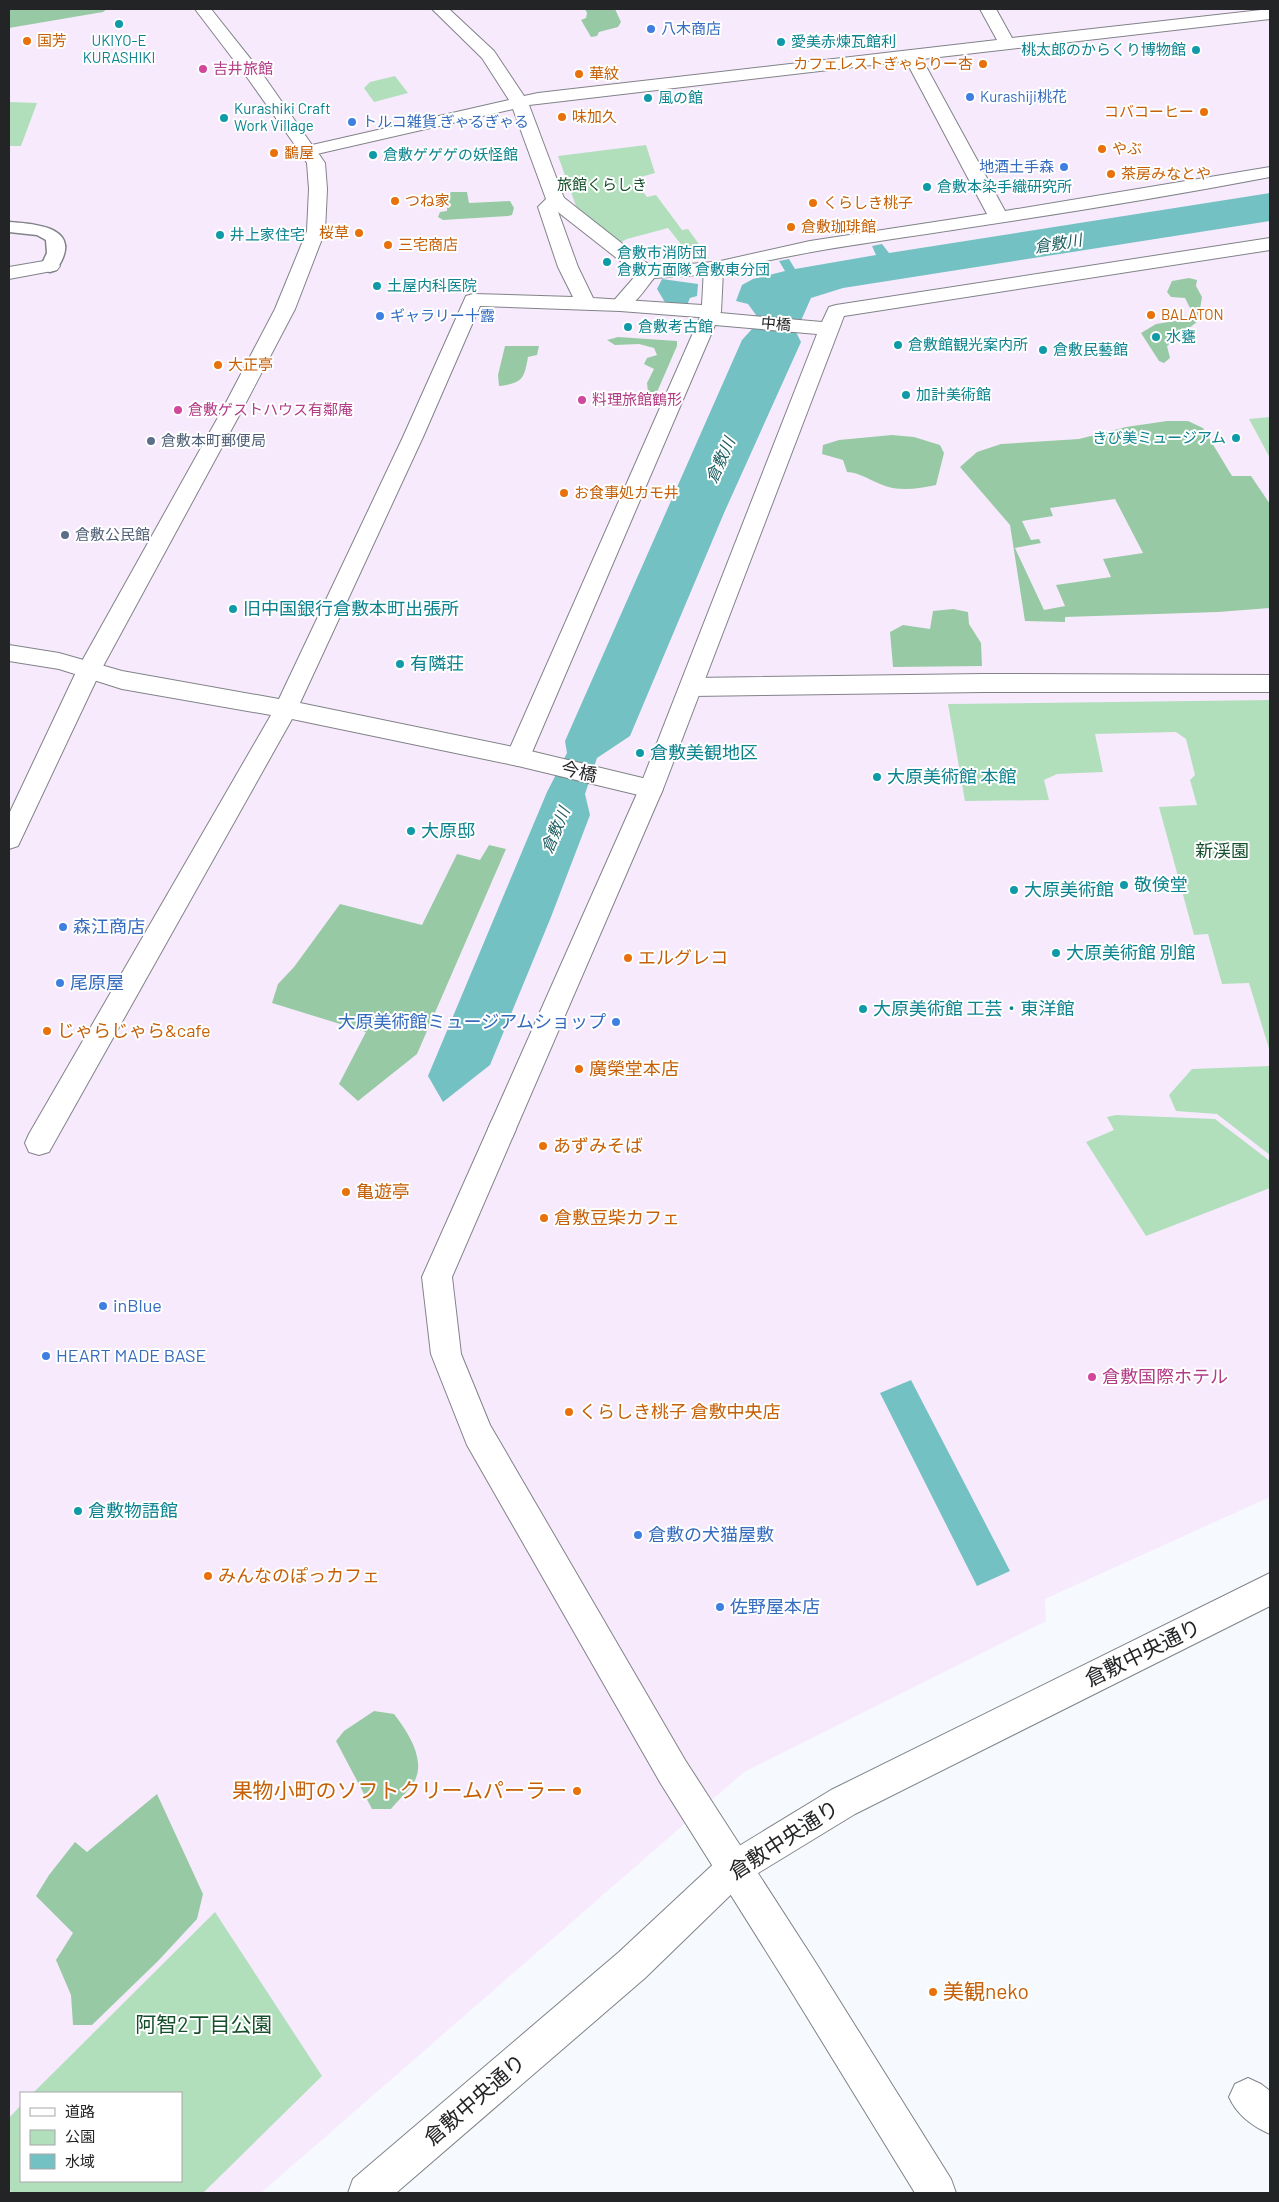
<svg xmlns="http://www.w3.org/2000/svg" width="1279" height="2202" font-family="Barlow,'Noto Sans JP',sans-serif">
<rect width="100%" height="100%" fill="#f6fafe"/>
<path fill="#f8eafd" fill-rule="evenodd" d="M9 9H1270V1497L1045 1599 1046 1621 744 1772 261 2193H9ZM21 2093H181V2181H21Z"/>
<path fill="#b1dfbc" d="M395 76 408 93 374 102 364 88 370 82Z
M9 102 37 103 21 146H9Z
M646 145 655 173 634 179 647 197 656 195 682 230 688 229 709 258H692L668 228 627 239 619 243 576 206 558 156Z
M1270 417V458L1249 419Z
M1270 700V1052L1249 983 1222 984 1208 934 1194 935 1159 807 1197 805 1190 780 1195 775 1186 739 1176 732 1095 734 1103 772 1057 774 1044 780 1049 800 965 801 948 704Z
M1270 1066V1155L1217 1114 1176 1111 1169 1095 1192 1069Z
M1116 1115 1215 1119 1270 1161V1188L1146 1236 1086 1142 1114 1130 1107 1117Z
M215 1912 322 2076 203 2193H12L9 2189V2118L21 2105V2181H181V2093H33Z"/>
<path fill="#97caa4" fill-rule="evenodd" d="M9 9H107L103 12 9 28Z
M585 9H615L621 22 618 27 599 32 597 36 591 37 581 20 586 18 587 13Z
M451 192H467L469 203 510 201 514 208 512 215 508 216 443 220 438 217 440 212 447 211V199Z
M1189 278 1197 280 1196 286 1202 297 1198 321 1167 346 1170 358 1164 363 1159 361 1141 333 1156 324 1195 318 1185 298 1171 297 1167 292 1172 281Z
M618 337 677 341V346L657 392H648L647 383 654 369 644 364 647 358 657 355 654 348 639 344 615 345 607 340Z
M505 346H539L537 355 528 357C524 380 522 383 499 386L498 375Z
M1167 421H1188L1203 428 1232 476H1251L1270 504V608L1218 612 1065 617V622L1025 621 1010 525 960 467 977 452 1001 444 1079 439 1126 427ZM1115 499 1143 553 1103 559 1111 577 1056 585 1065 606 1044 610 1015 548 1041 543 1039 539 1031 540 1022 521 1053 516 1050 508Z
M892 435 914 437 940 445 944 453 936 485C918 489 897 492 880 484 868 479 860 473 847 472L843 460 822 454 823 445 839 440Z
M953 609 968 612 969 624 981 643 982 666 893 667 890 632 903 625 930 629 933 611Z
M489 845 506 849 417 1054 358 1101 339 1084 366 1032 272 1003 278 984 294 967 340 904 422 925 457 854 480 860Z
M374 1711 394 1714C407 1731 427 1760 414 1782 408 1792 398 1800 391 1809H372L336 1741 344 1731Z
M157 1794 203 1894 197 1919 158 1961 92 2025H73L71 1995 56 1960 73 1933 36 1896 49 1875 75 1842 87 1852Z"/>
<path fill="#74c1c4" d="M1270 193V221L843 288 811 298 796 332 801 342 724 513 630 736 597 758 585 794 590 815 551 917 490 1065 443 1102 428 1076 547 792 567 753 565 741 742 340 752 329 756 315 748 304 736 301 742 285 753 279 785 271 779 261 789 259 795 269 876 255 872 246 882 244 889 253Z
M662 279 698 284 697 296 690 298 687 305 666 304 657 289Z
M911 1380 1010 1571 977 1586 880 1393Z"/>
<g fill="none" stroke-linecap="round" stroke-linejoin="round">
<g stroke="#808388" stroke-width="3">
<path id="service" d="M9 222C39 224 85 228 56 270L50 272 44 270 41 266 47 253 46 240 37 235 9 232Z"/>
</g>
<g stroke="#808388" stroke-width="2">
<path id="pedestrian" d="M556 195 563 197 652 267 714 262 721 264 724 268 721 272 714 274 654 278C643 291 631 314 613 309L610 305 637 274 549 205 547 201 549 197Z
M1270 238V250L844 316 663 789 512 1138 502 1141 492 1138 488 1129 639 789 817 334 715 325 530 757 527 763 518 766 509 763 506 757 704 308 711 306 718 308 720 313 822 322 829 307 836 305Z"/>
</g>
<g stroke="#808388" stroke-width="2">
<path id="minor" d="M195 9H211L261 72 312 145 509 100 482 58 432 9H449L494 51 524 96 538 93 997 40 980 9H996L1012 38 1270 9V19L922 59 1005 211 1270 167V177C1171 196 1072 212 972 227 889 240 805 250 723 271L721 312 718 316 711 318 620 311 480 306 423 437 300 703 518 748 651 780 660 782 663 789 660 796 651 798 518 766 292 719 49 1152 39 1155 29 1152 25 1143 29 1134 271 715 122 689 59 669 9 661V645L59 653 122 671 279 699 403 437 466 296 473 294 573 297 558 267 538 207 546 199 513 109 308 156 302 155 249 80ZM906 61 987 214 810 241 707 264 704 268 702 305 593 298 578 267 557 209 565 201 529 105Z
M50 260 57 262 60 266 57 270 9 279V267Z
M983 674 1270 675V692H983L692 696 684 693 680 687 684 681 692 678Z
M502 1117 512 1120 516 1129 452 1277 461 1354 490 1425 685 1760 814 1960 951 2179 956 2193H915L788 1986 661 1784 467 1445 431 1354 422 1277 492 1120Z
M1248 2078 1261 2084 1270 2091V2134C1252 2126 1237 2115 1229 2097L1235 2084Z"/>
</g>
<g stroke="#808388" stroke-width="2">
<path id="tertiary" d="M308 146 314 147 325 163 327 189 325 231 295 309 241 412 101 670 18 846 9 849V814L77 670 221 412 275 309 307 231 309 189 307 163 299 151 302 147Z
M1270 1573V1606L855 1814 745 1881 645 1978 396 2193H348L353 2179 619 1952 721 1857 831 1790Z"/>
</g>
<use href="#service" fill="#fff" fill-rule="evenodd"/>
<use href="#pedestrian" fill="#fff" fill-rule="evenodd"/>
<use href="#minor" fill="#fff" fill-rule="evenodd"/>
<use href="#tertiary" fill="#fff" fill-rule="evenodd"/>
</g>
<g fill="#0f9aa8" stroke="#fff" stroke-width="2">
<circle cx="119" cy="24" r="5"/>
<circle cx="781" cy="42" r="5"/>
<circle cx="1196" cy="50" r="5"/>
<circle cx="648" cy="98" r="5"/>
<circle cx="224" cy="118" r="5"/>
<circle cx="373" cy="155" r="5"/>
<circle cx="927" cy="187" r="5"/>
<circle cx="220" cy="235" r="5"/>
<circle cx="607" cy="262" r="5"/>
<circle cx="377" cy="286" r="5"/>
<circle cx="628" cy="327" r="5"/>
<circle cx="1156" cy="337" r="5"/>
<circle cx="898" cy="345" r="5"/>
<circle cx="1043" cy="350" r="5"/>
<circle cx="906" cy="395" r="5"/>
<circle cx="1236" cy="438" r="5"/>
<circle cx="233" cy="609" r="5"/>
<circle cx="400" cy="664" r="5"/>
<circle cx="640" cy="753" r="5"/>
<circle cx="877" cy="777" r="5"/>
<circle cx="411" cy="831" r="5"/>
<circle cx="1124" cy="885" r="5"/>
<circle cx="1014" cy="890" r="5"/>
<circle cx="1056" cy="953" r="5"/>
<circle cx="863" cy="1009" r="5"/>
<circle cx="78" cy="1511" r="5"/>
</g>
<g fill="#3f7fe0" stroke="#fff" stroke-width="2">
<circle cx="651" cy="29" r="5"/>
<circle cx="970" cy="97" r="5"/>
<circle cx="352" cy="122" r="5"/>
<circle cx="1064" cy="167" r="5"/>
<circle cx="380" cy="316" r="5"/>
<circle cx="63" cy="927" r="5"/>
<circle cx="60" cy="983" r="5"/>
<circle cx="616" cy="1022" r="5"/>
<circle cx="103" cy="1306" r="5"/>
<circle cx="46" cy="1356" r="5"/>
<circle cx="638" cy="1535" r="5"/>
<circle cx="720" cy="1607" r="5"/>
</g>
<g fill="#e8710a" stroke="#fff" stroke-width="2">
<circle cx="27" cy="41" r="5"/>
<circle cx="983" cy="64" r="5"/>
<circle cx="579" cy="74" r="5"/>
<circle cx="1204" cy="112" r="5"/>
<circle cx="562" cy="117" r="5"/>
<circle cx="1102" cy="149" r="5"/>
<circle cx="274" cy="153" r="5"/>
<circle cx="1111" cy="174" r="5"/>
<circle cx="395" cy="201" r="5"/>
<circle cx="813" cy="203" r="5"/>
<circle cx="791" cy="227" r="5"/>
<circle cx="359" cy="233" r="5"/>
<circle cx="388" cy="245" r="5"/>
<circle cx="1151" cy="315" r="5"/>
<circle cx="218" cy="365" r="5"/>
<circle cx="564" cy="493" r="5"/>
<circle cx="628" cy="958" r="5"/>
<circle cx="47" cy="1031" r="5"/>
<circle cx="579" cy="1069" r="5"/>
<circle cx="543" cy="1146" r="5"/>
<circle cx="346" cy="1192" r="5"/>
<circle cx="544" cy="1218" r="5"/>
<circle cx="569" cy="1412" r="5"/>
<circle cx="208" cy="1576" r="5"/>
<circle cx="577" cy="1791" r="5"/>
<circle cx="933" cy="1992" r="5"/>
</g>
<g fill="#d1479c" stroke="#fff" stroke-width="2">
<circle cx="203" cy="69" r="5"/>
<circle cx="582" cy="400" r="5"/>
<circle cx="178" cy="410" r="5"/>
<circle cx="1092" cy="1377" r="5"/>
</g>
<g fill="#5c6f8a" stroke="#fff" stroke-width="2">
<circle cx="151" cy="441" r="5"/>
<circle cx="65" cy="535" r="5"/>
</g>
<g text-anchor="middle" stroke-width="4" stroke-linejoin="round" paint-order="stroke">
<g font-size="15" fill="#366cbe" stroke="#fff" text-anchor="start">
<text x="661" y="34">八木商店</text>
<text x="980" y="102">Kurashiji桃花</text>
<text x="362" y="127">トルコ雑貨 ぎゃるぎゃる</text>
<text x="1054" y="172" text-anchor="end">地酒土手森</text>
<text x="390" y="321">ギャラリー十露</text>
</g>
<g font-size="15" fill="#c56008" stroke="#fff" text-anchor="start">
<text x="37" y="46">国芳</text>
<text x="973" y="69" text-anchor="end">カフェレストぎゃらりー杏</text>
<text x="589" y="79">華紋</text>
<text x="1194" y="117" text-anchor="end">コバコーヒー</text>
<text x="572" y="122">味加久</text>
<text x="1112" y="154">やぶ</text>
<text x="284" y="158">鷭屋</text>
<text x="1121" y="179">茶房みなとや</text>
<text x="405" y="206">つね家</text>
<text x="823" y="208">くらしき桃子</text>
<text x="801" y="232">倉敷珈琲館</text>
<text x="349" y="238" text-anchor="end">桜草</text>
<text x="398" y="250">三宅商店</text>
<text x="1161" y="320">BALATON</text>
<text x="228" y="370">大正亭</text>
<text x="574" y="498">お食事処カモ井</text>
</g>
<g font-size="15" fill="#0d838f" stroke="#fff" text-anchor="start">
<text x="119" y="46" text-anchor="middle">UKIYO-E<tspan x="119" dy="17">KURASHIKI</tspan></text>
<text x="791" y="47">愛美赤煉瓦館利</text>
<text x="1186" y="55" text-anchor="end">桃太郎のからくり博物館</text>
<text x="658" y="103">風の館</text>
<text x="234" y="114">Kurashiki Craft<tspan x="234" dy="17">Work Village</tspan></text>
<text x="383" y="160">倉敷ゲゲゲの妖怪館</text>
<text x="937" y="192">倉敷本染手織研究所</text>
<text x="230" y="240">井上家住宅</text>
<text x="617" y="258">倉敷市消防団<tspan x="617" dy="17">倉敷方面隊 倉敷東分団</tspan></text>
<text x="387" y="291">土屋内科医院</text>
<text x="638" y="332">倉敷考古館</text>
<text x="1166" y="342">水甕</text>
<text x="908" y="350">倉敷館観光案内所</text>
<text x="1053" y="355">倉敷民藝館</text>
<text x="916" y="400">加計美術館</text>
<text x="1226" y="443" text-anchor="end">きび美ミュージアム</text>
</g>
<g font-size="15" fill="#b23c85" stroke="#fff" text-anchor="start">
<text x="213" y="74">吉井旅館</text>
<text x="592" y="405">料理旅館鶴形</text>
<text x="188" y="415">倉敷ゲストハウス有鄰庵</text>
</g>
<g font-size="15" fill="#164f2b" stroke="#fff">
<text x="602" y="190">旅館くらしき</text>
</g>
<g font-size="15" fill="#232426" stroke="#fff">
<text transform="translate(776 324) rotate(5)" y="5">中橋</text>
</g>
<g font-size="15" fill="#4e5e75" stroke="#fff" text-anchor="start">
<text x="161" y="446">倉敷本町郵便局</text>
<text x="75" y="540">倉敷公民館</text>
</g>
<g font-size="16" font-style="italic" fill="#1f5f62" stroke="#fff">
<text transform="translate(1058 243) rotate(-9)" y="6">倉敷川</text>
<text transform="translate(720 460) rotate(-66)" y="6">倉敷川</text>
<text transform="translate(555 830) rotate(-67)" y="6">倉敷川</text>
</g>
<g font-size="18" fill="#0d838f" stroke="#fff" text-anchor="start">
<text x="243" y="615">旧中国銀行倉敷本町出張所</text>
<text x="410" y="670">有隣荘</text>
<text x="650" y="759">倉敷美観地区</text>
<text x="887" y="783">大原美術館 本館</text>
<text x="421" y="837">大原邸</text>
<text x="1134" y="891">敬倹堂</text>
<text x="1024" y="896">大原美術館</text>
<text x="1066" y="959">大原美術館 別館</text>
<text x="873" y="1015">大原美術館 工芸・東洋館</text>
<text x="88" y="1517">倉敷物語館</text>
</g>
<g font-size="18" fill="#232426" stroke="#fff">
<text transform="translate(579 772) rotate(13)" y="6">今橋</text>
</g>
<g font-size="18" fill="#164f2b" stroke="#fff">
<text x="1222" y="857">新渓園</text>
</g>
<g font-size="18" fill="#366cbe" stroke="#fff" text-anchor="start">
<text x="73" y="933">森江商店</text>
<text x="70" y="989">尾原屋</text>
<text x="606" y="1028" text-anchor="end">大原美術館ミュージアムショップ</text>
<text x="113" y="1312">inBlue</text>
<text x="56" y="1362">HEART MADE BASE</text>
<text x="648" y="1541">倉敷の犬猫屋敷</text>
<text x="730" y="1613">佐野屋本店</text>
</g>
<g font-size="18" fill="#c56008" stroke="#fff" text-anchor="start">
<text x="638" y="964">エルグレコ</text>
<text x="57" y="1037">じゃらじゃら&amp;cafe</text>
<text x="589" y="1075">廣榮堂本店</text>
<text x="553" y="1152">あずみそば</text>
<text x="356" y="1198">亀遊亭</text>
<text x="554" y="1224">倉敷豆柴カフェ</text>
<text x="579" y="1418">くらしき桃子 倉敷中央店</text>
<text x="218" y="1582">みんなのぽっカフェ</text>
</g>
<g font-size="18" fill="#b23c85" stroke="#fff" text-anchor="start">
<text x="1102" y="1383">倉敷国際ホテル</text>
</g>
<g font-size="21" fill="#232426" stroke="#fff">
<text transform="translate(1143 1653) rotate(-26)" y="7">倉敷中央通り</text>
<text transform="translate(784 1840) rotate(-33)" y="7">倉敷中央通り</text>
<text transform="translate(475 2100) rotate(-41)" y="7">倉敷中央通り</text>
</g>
<g font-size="21" fill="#c56008" stroke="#fff" text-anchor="end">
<text x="567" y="1798">果物小町のソフトクリームパーラー</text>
<text x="943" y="1999" text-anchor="start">美観neko</text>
</g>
<g font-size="21" fill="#164f2b" stroke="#fff">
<text x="204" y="2032">阿智2丁目公園</text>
</g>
</g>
<rect width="1279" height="2202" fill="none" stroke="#232426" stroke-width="20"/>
<rect x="20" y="2092" width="162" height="90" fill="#ffffff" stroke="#a7a7a8"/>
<rect x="30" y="2108" width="25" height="8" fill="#ffffff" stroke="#a7a7a8"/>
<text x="65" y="2117" font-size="15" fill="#232426">道路</text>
<rect x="30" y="2130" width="25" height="15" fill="#b1dfbc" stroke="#a7a7a8"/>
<text x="65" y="2142" font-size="15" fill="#232426">公園</text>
<rect x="30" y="2154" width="25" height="15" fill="#74c1c4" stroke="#a7a7a8"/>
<text x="65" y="2167" font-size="15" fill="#232426">水域</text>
</svg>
